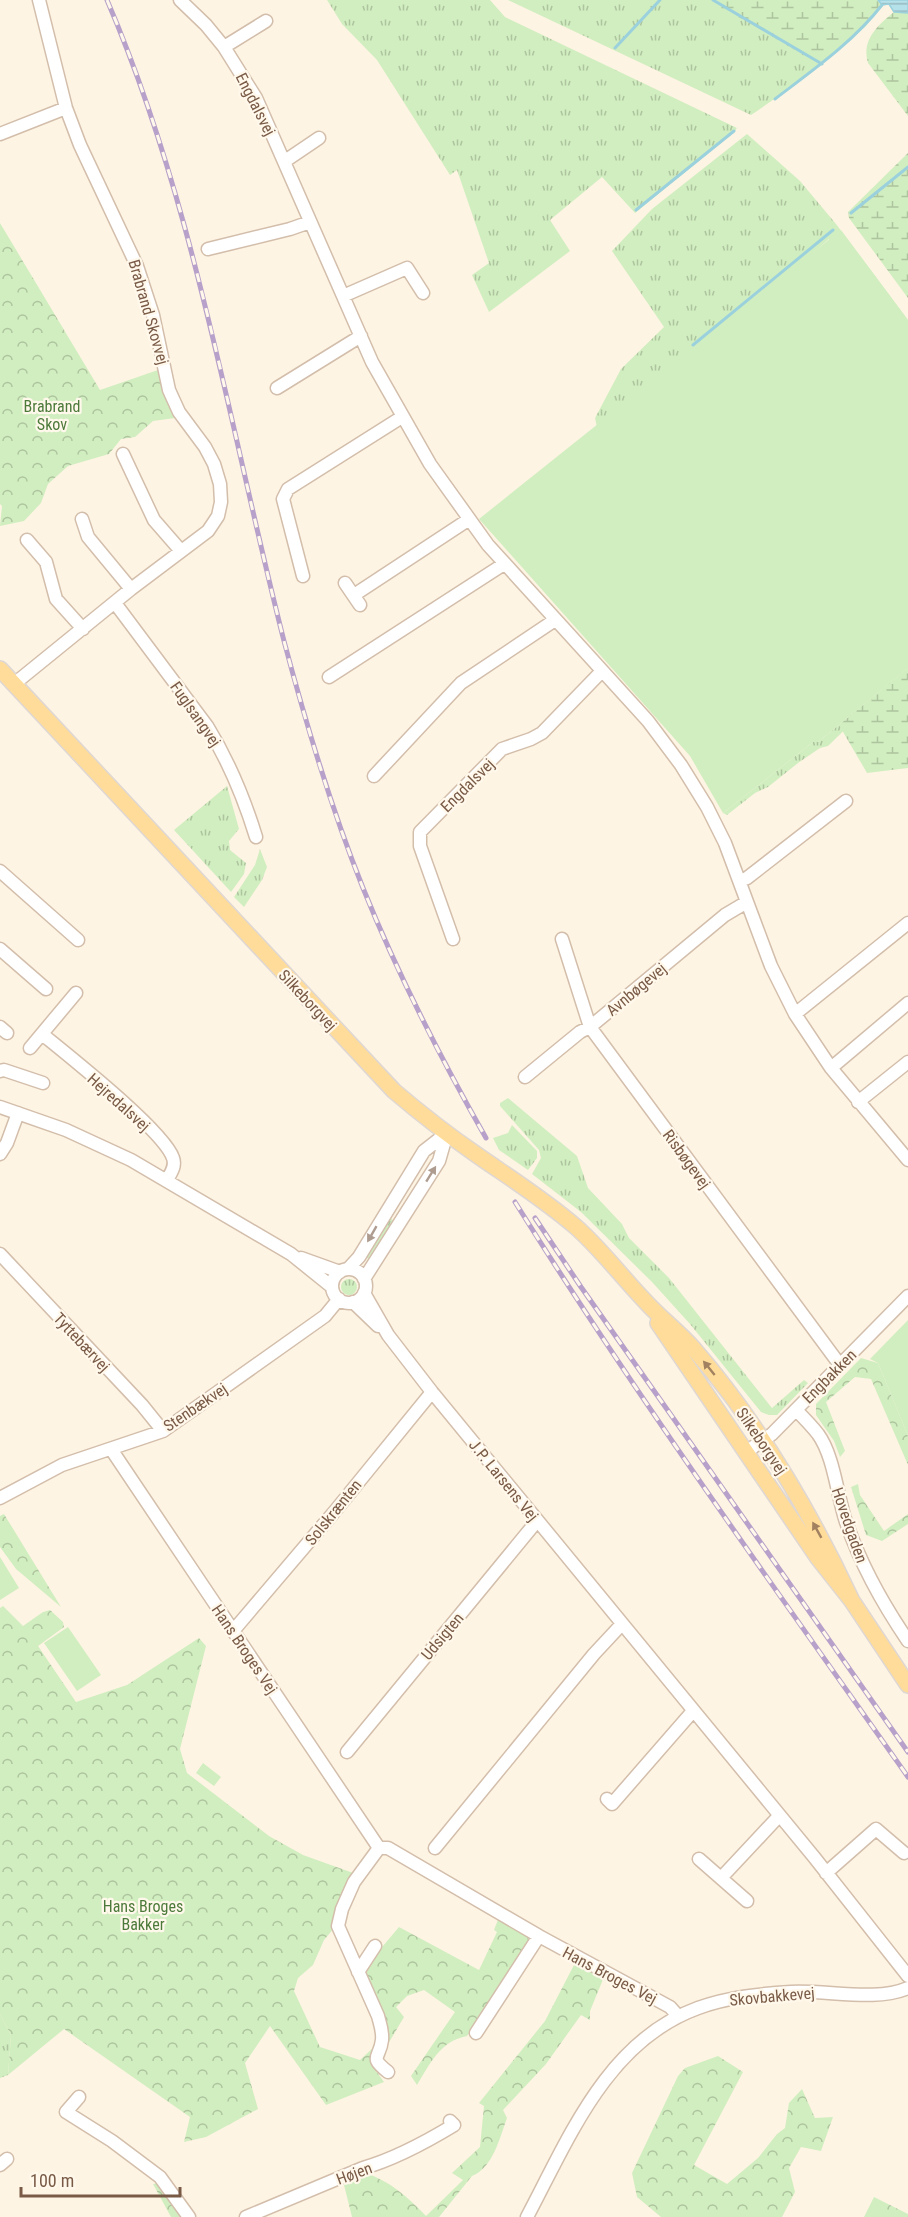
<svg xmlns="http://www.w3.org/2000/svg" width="908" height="2217" font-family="'Roboto Condensed',sans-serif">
<defs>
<pattern id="grass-tufts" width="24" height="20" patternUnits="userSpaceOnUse" patternTransform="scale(1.5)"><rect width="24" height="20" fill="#d1eec0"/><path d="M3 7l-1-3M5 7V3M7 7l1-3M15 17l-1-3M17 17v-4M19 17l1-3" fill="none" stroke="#aec49e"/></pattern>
<pattern id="forest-crowns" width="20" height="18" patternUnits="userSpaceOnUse" patternTransform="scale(1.5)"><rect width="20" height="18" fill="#d1eec0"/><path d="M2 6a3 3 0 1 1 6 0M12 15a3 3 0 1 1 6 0" fill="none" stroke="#aec49e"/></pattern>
<pattern id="wetland-marsh" width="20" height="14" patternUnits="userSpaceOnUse" patternTransform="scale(1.5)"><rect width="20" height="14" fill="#d1eec0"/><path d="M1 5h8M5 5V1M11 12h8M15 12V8" fill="none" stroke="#aec49e"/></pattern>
<pattern id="water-rules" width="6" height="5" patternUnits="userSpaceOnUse" patternTransform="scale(1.5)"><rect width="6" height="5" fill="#b5e1ea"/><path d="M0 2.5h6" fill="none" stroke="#98b9bf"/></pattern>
</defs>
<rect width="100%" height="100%" fill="#fef4e3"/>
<path fill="url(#grass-tufts)" d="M327 0H490L505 17 737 128 734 132 635 213 602 177 550 220 570 251 489 312 472 275 489 263 457 170 450 175 377 60 342 24Z
M508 0H878L882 5C847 50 797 84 751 115Z
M747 134 800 181 836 224 908 320 847 275 829 239 707 345 598 432 595 418 621 369 664 327 612 251 652 209Z
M908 668 828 746 820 748 798 763 768 787 755 793 727 815 723 813 813 742H818Z
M227 786 239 829 229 841 230 850 246 863 244 874 231 892 174 830Z
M260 849 267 867 262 880 244 907 234 897 255 865Z
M508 1098 577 1156 588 1188 622 1224 629 1238 669 1278 772 1408 804 1380 808 1383 777 1415H769L761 1412 690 1324 652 1282 581 1212 532 1174 541 1158 539 1150 500 1106V1103Z
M512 1125 537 1151V1158L528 1170 499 1150 493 1138 508 1133Z
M390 1218 394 1221 370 1260 364 1256Z
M341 1287a8 8 0 1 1 16 0a8 8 0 1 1-16 0Z
M0 2014 11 2035 8 2075 0 2078Z"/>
<path fill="url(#forest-crowns)" d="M0 223 100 390 158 370 175 418 153 421 135 437 121 439 109 454 68 466 48 484 41 503 24 521 0 526 2 506 0 504Z
M861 1358 878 1363 908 1436V1465L871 1379 855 1377 826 1402 845 1451 840 1457 834 1441 816 1415V1404Z
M858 1484 860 1495 884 1531 908 1514V1524L882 1541 866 1535 851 1487Z
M4 1514 61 1607 16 1569 0 1547V1516Z
M3 1606 23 1626 43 1612 50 1610 63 1622 64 1627 38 1646 76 1702 127 1685 199 1638 206 1646 180 1749 187 1773 269 1836 303 1855 356 1874 335 1927 324 1940 313 1965 298 1978 294 1991 320 2047 360 2060 375 2046 371 2064 384 2082 326 2105 270 2026 245 2063 258 2109 206 2137 184 2142 190 2117 64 2029 8 2075 11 2035 0 2014V1608Z
M499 1917 528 1935 529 1944 467 2036C440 2041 430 2064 417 2085L411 2076 455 2012 424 1990 407 1996 396 2007 404 2017 388 2044 361 1972 399 1927 479 1970 497 1932 494 1930Z
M575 1963 604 1977 590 2011V2020L581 2015 546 2064 503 2110 507 2118C500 2137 493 2168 472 2176L439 2217H352L344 2185 365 2173C390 2181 408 2197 426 2216L463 2180 452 2173 480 2147 484 2106 479 2103 545 2021Z
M718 2056 743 2072 694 2165 727 2184 758 2158 777 2134 785 2128 789 2103 802 2089 815 2118 833 2117 821 2151 801 2147 789 2168 795 2192 782 2217H661L637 2197 632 2173 678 2076 685 2068Z
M161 2183 185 2217H171L153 2184Z
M874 2197 908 2214V2217H864Z"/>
<path fill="url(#wetland-marsh)" d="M698 0H878L882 5 866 26 819 65 745 20Z
M894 12 908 13V116L868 63C861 40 878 25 894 12Z
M908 153V298L849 218 848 212Z
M908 668V768L867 773 839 725Z"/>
<path fill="#d1eec0" d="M841 230 908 320V668L818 742H813L723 813 690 756 479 519Z
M908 1320V1436L878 1363 870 1359Z
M0 1557 19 1588 0 1600Z
M68 1627 101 1675 77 1691 44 1643Z
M203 1763 221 1777 214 1786 196 1773Z"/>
<path fill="url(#water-rules)" stroke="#9ad1dd" stroke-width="1.5" d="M878 0H908V13L894 12 889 4 882 5Z"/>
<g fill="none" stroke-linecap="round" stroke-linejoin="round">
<path stroke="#9ad1dd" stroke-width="3" d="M713 0 822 64
M615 48 660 0
M775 99C813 70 852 43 882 5
M636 210 734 131
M851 213 908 167
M693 345 833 230"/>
<g stroke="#d3beab" stroke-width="15">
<path id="minor" d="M180 0 206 25 224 47 256 98 372 362 430 464 488 545 648 721 681 765 707 807 725 843 771 966 795 1014 831 1068 908 1160
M224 47 266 21
M0 134 66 108
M285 161 319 138
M208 249 290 229 310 222
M343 296 407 268 423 293
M277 388 361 336
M123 454 154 520 181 551
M82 519 88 537 131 589
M27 540 46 562 56 599 83 629
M303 576 283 499 288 489 402 417
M345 583 360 605
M354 595 468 520
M115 603 207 726C228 760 244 798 256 837
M329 677 504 564
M14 684 131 589 208 531 218 516 221 502 220 484 214 464 205 447 179 412 169 390 153 315 137 266 80 145 66 108 39 0
M374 776 461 683 555 620
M0 871 78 940
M740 881 747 878 846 801
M453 939 420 846V832L502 749 531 739 542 733 602 671
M562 939 590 1027 840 1365
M0 949 46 989
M795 1014 908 923
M0 1027 7 1033
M42 1034C69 1056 164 1131 173 1158 176 1166 171 1173 167 1180
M30 1048 76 993
M831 1068 908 1003
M0 1071 4 1070 43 1083
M525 1077 580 1032 590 1027 725 915 747 902
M858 1102 908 1062
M0 1107 66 1130 131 1160 291 1254 332 1287
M0 1154 7 1143 18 1113
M0 1254 142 1405 163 1431
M301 1258 340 1272
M348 1269 359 1257 424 1151 447 1133
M332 1286a17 17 0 1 1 34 0a17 17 0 1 1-34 0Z
M364 1279 439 1161 447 1133
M364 1293 388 1335 432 1392 814 1857 908 1976
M353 1302 378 1326
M796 1410C803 1417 811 1425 818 1434 834 1456 837 1495 846 1522 861 1565 882 1603 908 1641
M111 1449 379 1848
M746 1452 772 1434 908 1296
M0 1498 62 1465 163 1431 325 1316 339 1299
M233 1631 335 1511 432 1392
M347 1752 537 1521
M607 1799 612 1804 693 1711
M435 1848 594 1654 621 1625
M699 1859 747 1901
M826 1873 876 1829 904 1853
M721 1878 779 1816
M358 1972 375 1946
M476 2033 539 1936
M388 2072C368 2056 380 2059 382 2040 383 2031 380 2024 378 2016L338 1926 342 1909 354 1882 379 1848H388L539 1936 670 2007 678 2016
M79 2097 66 2112 112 2141 160 2177 189 2217
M0 2165 7 2159
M246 2217 363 2168C395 2159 426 2142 454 2125L450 2121
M527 2217C569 2138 607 2041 698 2008 728 1997 760 1994 791 1992 828 1990 876 2002 908 1988"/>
</g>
<g stroke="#dfd7d3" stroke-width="18">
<path id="major" d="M0 669 394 1091C421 1114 448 1135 477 1155 510 1178 545 1200 576 1227 601 1249 621 1276 644 1300 659 1317 678 1331 693 1348 758 1423 810 1511 852 1601
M658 1323 818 1558 852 1601 908 1685"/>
</g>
<use href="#minor" stroke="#fff" stroke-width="12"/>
<use href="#major" stroke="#ffdc99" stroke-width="15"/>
<g stroke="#b7a0c9" stroke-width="5">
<path id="rail" d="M107 0C195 205 229 426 284 641 306 724 331 808 363 888 398 975 440 1057 486 1138
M515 1202C638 1399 774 1587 908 1777
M535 1218 581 1287 908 1752"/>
</g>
<use href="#rail" stroke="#fff8eb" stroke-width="3" stroke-dasharray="9" stroke-linecap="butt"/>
</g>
<defs><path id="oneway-solid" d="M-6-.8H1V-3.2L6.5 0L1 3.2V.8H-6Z" transform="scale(1.5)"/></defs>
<g fill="#af9c90">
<use href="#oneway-solid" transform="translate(431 1174) rotate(-58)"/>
<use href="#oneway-solid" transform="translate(372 1234) rotate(120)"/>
</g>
<g fill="#a1815f">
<use href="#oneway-solid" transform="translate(709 1368) rotate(-129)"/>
<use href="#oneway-solid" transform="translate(817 1530) rotate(-119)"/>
</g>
<g text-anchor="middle" stroke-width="4.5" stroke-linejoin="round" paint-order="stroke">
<g font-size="16" fill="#795a46" stroke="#fff8eb">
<text transform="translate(256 104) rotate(63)" y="6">Engdalsvej</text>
<text transform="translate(149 312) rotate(74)" y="6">Brabrand Skovvej</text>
<text transform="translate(196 714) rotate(55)" y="6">Fuglsangvej</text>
<text transform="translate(467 785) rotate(-45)" y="6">Engdalsvej</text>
<text transform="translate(636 989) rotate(-40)" y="6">Avnbøgevej</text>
<text transform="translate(308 1000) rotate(47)" y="6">Silkeborgvej</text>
<text transform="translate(119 1102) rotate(42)" y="6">Hejredalsvej</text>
<text transform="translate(687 1159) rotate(54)" y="6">Risbøgevej</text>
<text transform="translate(82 1342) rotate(47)" y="6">Tyttebærvej</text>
<text transform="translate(829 1376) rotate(-45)" y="6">Engbakken</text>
<text transform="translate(195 1407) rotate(-34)" y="6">Stenbækvej</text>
<text transform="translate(762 1441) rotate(56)" y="6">Silkeborgvej</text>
<text transform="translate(504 1480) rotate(51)" y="6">J.P. Larsens Vej</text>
<text transform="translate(333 1512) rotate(-51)" y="6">Solskrænten</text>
<text transform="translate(850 1525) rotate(71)" y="6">Hovedgaden</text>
<text transform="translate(442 1636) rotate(-50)" y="6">Udsigten</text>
<text transform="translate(245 1649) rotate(56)" y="6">Hans Broges Vej</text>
<text transform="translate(610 1975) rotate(28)" y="6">Hans Broges Vej</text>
<text transform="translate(772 1996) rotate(-5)" y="6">Skovbakkevej</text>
<text transform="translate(354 2173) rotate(-20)" y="6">Højen</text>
</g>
<g font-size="16" fill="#4c7a3a" stroke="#fff8eb">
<text x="52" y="412">Brabrand<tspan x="52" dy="18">Skov</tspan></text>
<text x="143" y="1912">Hans Broges<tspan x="143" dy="18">Bakker</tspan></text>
</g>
</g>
<path d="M21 2187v9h159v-9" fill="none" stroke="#795a46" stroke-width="3"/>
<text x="30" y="2187" font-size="18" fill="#795a46" stroke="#fff8eb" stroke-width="4.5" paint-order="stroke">100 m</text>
</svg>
